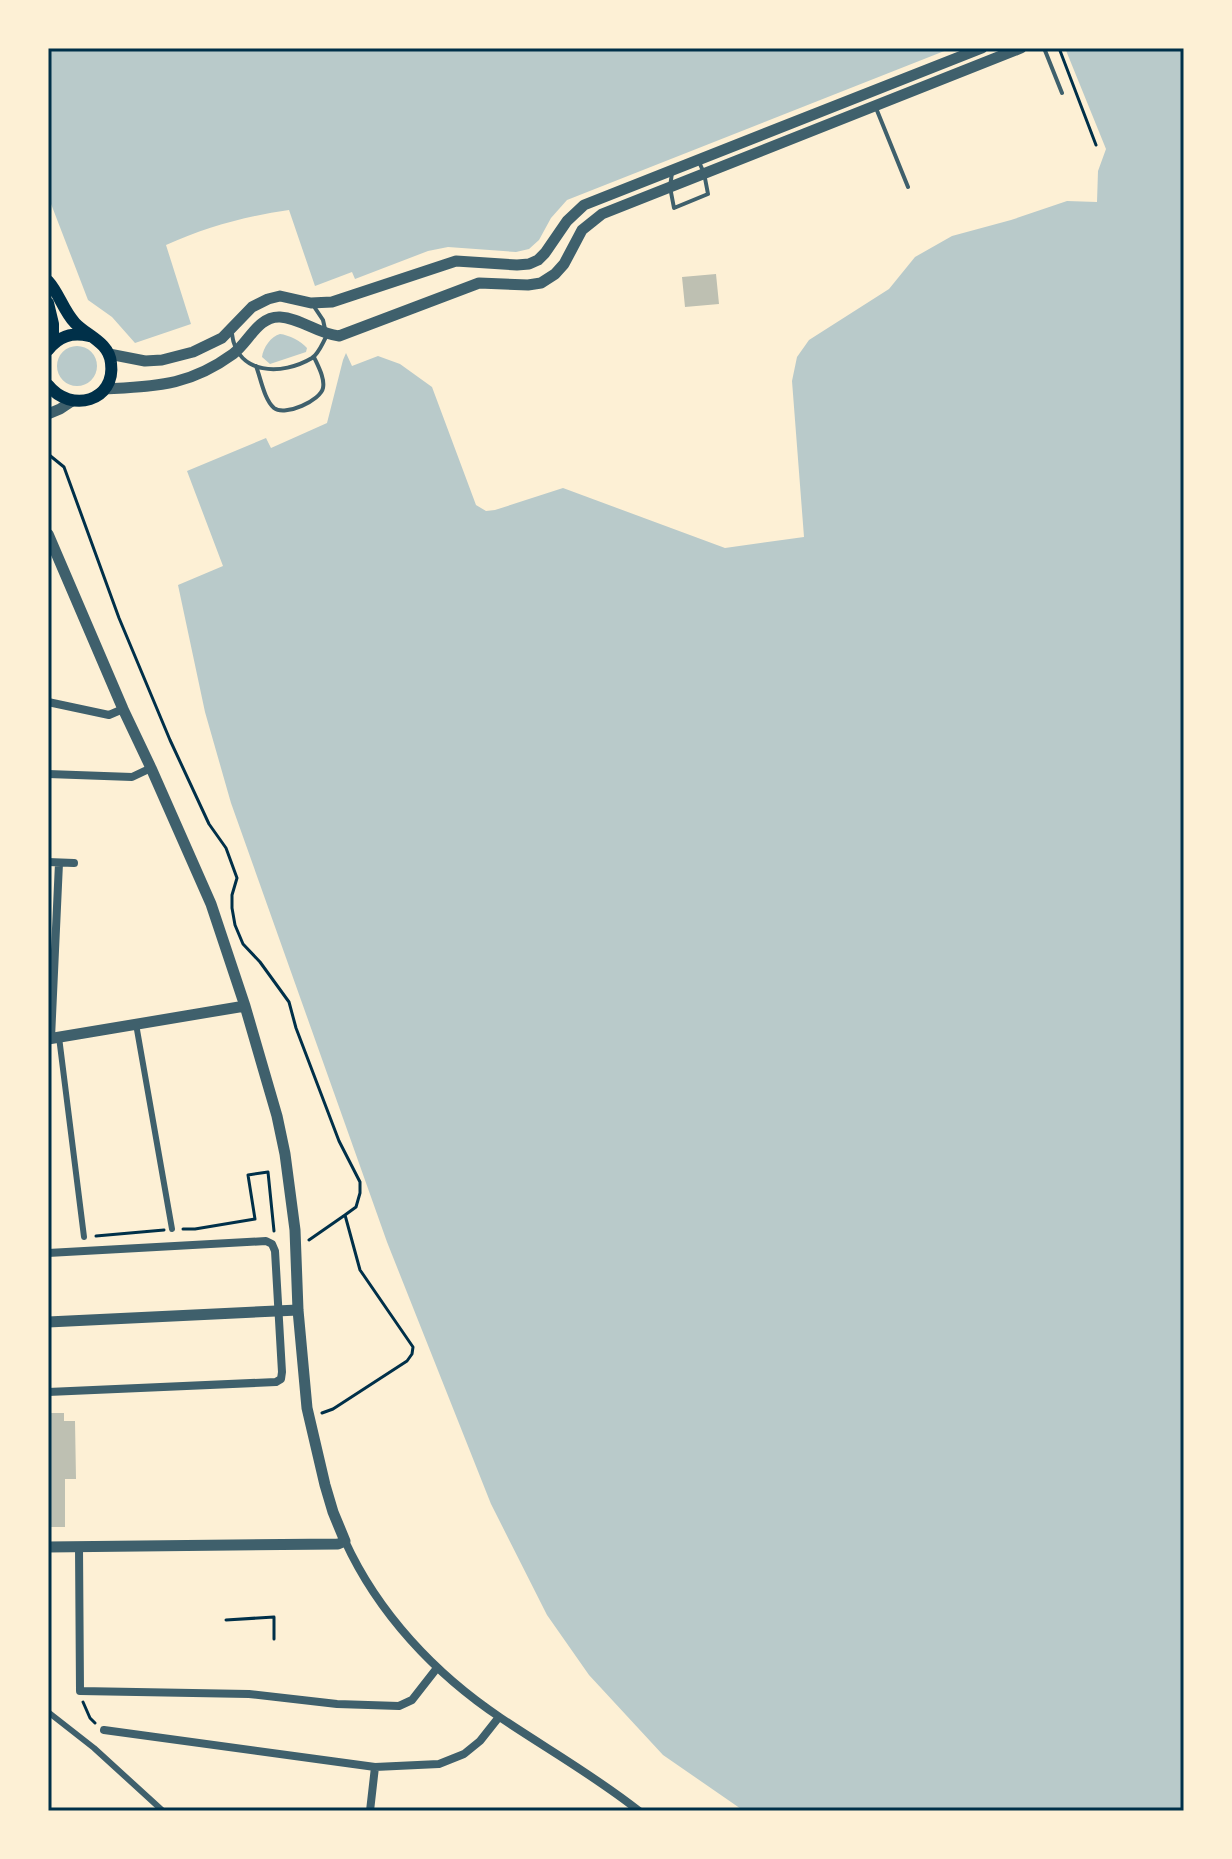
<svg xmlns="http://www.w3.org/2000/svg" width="1232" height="1859" font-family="Montserrat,sans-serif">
<rect width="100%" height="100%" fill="#fdf0d5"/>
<path fill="#b9caca" d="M48 48H952L567 200 551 218 539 240 529 249 516 252 448 247 428 251 355 279 352 272 315 286 289 210C246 216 206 227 166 245L191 324 135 343 112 317 88 300 48 196Z
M1065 48H1184V1811H744L663 1755 589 1675 547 1615 491 1504 387 1242 231 803 205 712 178 585 223 566 187 471 266 438 271 448 327 423 343 360 346 353 352 366 378 356 400 364 432 387 476 505 486 511 495 510 563 488 725 548 804 537 792 381 797 357 809 340 889 289 915 257 952 236 1011 220 1067 201 1097 202 1098 171 1106 149Z
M280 334C289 335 301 341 307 348L306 352 270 364 262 357C263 348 271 336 280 334Z
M57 366a20 20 0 1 1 40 0a20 20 0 1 1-40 0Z"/>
<path fill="#bec0b2" d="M716 274 719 304 685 307 682 277Z
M48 1413H64V1421H75L76 1479H65V1527H48Z"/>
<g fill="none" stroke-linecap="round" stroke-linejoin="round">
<path stroke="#003049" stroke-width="3" d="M1059 48 1096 145
M48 454 64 467 119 618 170 740 209 824 226 848 237 878 232 895V908L235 925 243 944 260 962 289 1002 296 1028 339 1141 360 1182V1193L356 1207 345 1215 360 1270 413 1347 412 1354 407 1361 333 1409 322 1413
M183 1229H195L255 1219 248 1175 268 1172 274 1231
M96 1236 164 1230
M309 1240 345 1215
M226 1620 274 1617V1639
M83 1702 90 1718 95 1723"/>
<path stroke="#3f606c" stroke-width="4" d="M1044 48 1062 93
M876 108 908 187
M672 173 670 187 674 208 708 194 704 173 699 162
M313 305 323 320 325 329
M232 334C237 375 282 376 312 358 319 353 322 344 326 337
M256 366C261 379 264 399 274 408 285 417 321 400 323 388 325 378 318 366 314 357"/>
<path stroke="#3f606c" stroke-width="6" d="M136 1024 172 1229
M59 1037 84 1237
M48 1712 94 1748 163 1811"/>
<path stroke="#3f606c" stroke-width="8" d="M48 702 109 715 123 709
M48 774 132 777 151 768
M48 862 74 863
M51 1038 59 863
M48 1253 266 1241 272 1244 275 1251 282 1372 281 1379 276 1382 48 1392
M345 1541C378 1613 435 1674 501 1718 547 1749 595 1776 639 1811
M79 1547 80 1691 249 1694 337 1704 399 1706 412 1700 437 1668
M104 1730 375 1767 439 1764 464 1754 480 1741 499 1717
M370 1811 375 1767"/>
<path stroke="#3f606c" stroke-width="11" d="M109 354 145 361 162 360 193 352 222 338 252 307 268 299 280 296 311 303 332 302 456 261 517 265 529 264 538 260 545 253 567 221 584 205 982 48
M105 389C157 386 189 386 233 354 249 342 258 316 280 317 300 318 318 334 339 336L479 283 528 285 541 283 555 274 564 264 582 230 602 214 1021 48
M48 414 60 409 72 401
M48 534 123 709 151 768 211 904 245 1006 277 1116 285 1154 295 1230 298 1310 307 1408 325 1485 333 1512 345 1541 338 1544 48 1547
M48 1039 245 1006
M48 1322 298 1310"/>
<path stroke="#003049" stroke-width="12" d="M48 281C59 293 63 310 75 323 87 336 109 342 111 363 116 401 71 414 48 385
M48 303 53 324V343
M48 350C59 336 72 332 89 336"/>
</g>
<rect width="1232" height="1859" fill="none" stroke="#fdf0d5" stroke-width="100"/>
<rect x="50" y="50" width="1132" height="1759" fill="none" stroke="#003049" stroke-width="3"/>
</svg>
